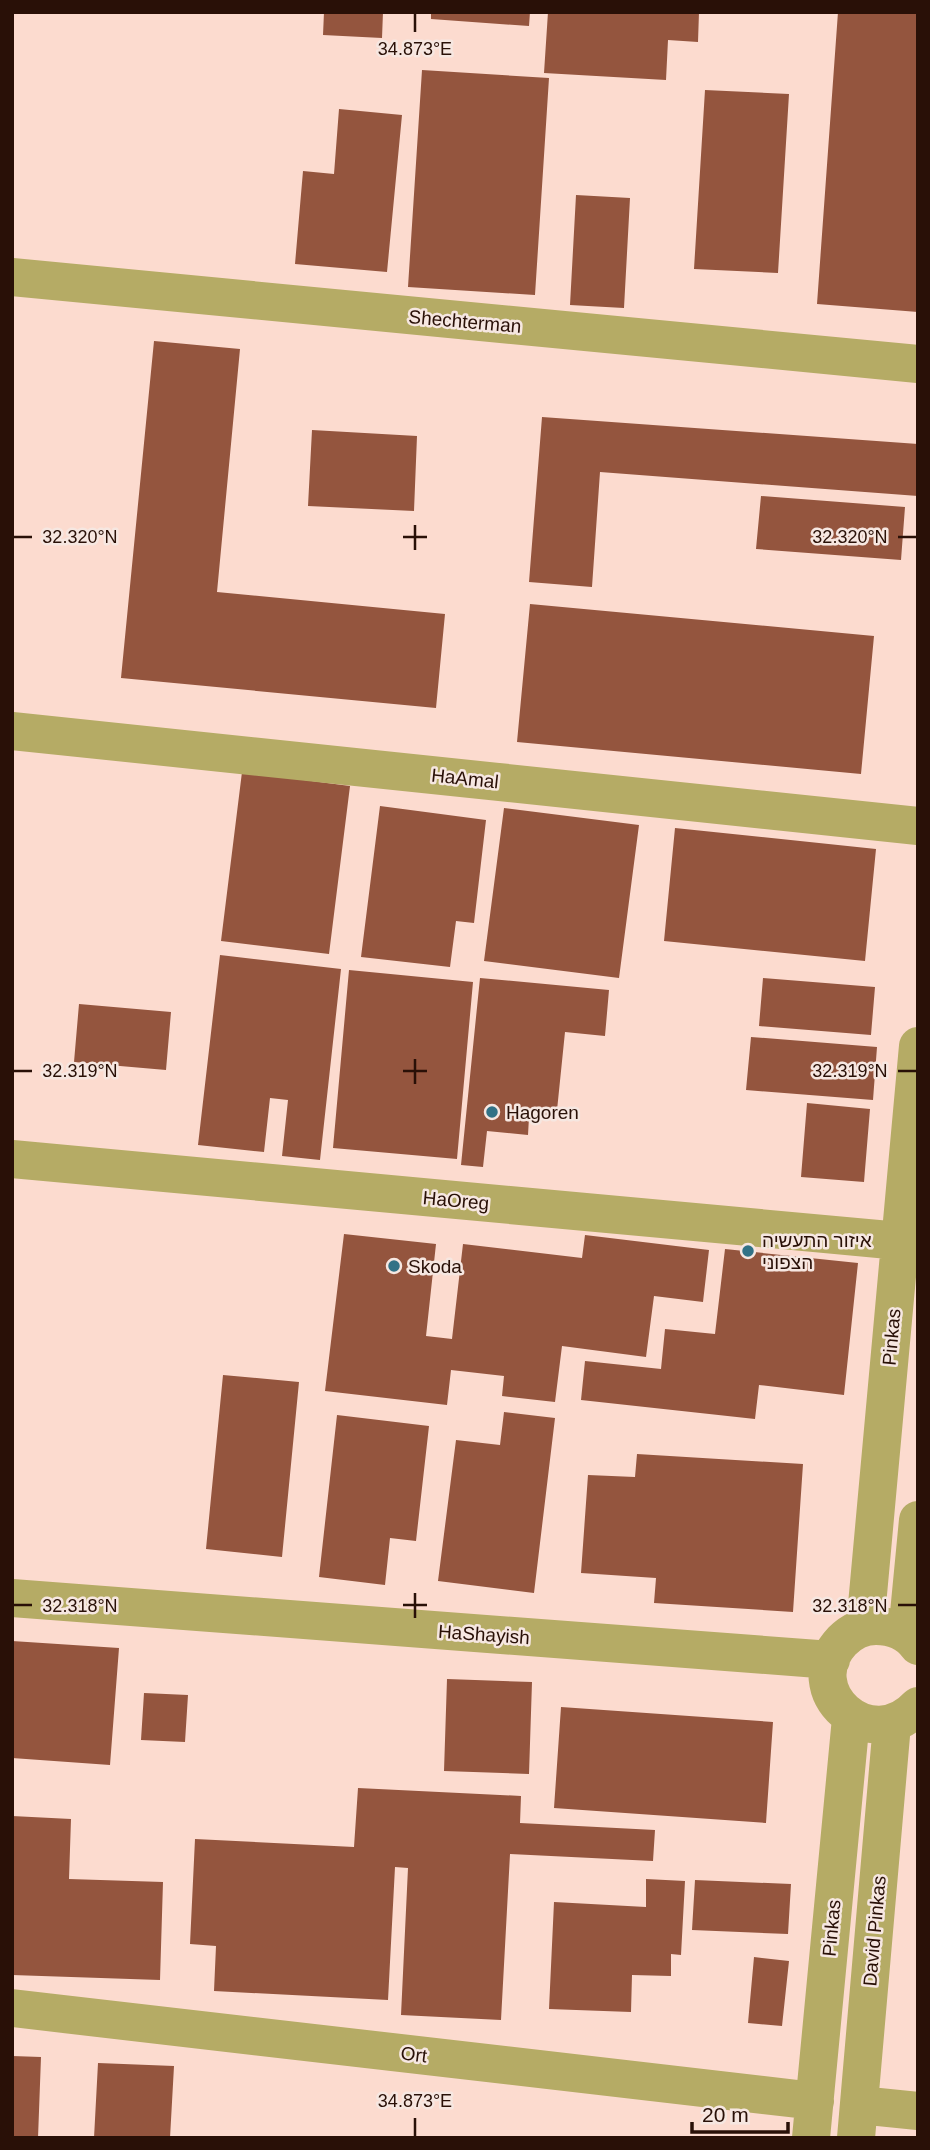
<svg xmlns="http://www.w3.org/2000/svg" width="930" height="2150" font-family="Arial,'Noto Sans Hebrew',sans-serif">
<rect width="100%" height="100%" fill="#f6e7e1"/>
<path fill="#fcdbcf" d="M12 12H918V2138H12Z"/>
<path fill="#94553e" d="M324 12H383L382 38 323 35Z
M431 12H530L529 26 431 19Z
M548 12H699L698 42 668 40 666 80 544 73Z
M838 12H918V312L817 304Z
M422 70 549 78 535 295 408 287Z
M705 90 789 94 778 273 694 269Z
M339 109 402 115 387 272 295 264 303 171 334 174Z
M576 195 630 198 624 308 570 305Z
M154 341 240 349 217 592 445 614 436 708 121 678Z
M542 417 918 444V496L600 472 592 587 529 582Z
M312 430 417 436 414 511 308 506Z
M761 496 905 507 901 560 756 549Z
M530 604 874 636 861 774 517 742Z
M242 772 350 786 329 954 221 941Z
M380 806 486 820 474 923 456 921 450 967 361 957Z
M504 808 639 825 619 978 484 961Z
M675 828 876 849 865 961 664 941Z
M220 955 341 969 320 1160 282 1156 288 1100 270 1098 264 1152 198 1145Z
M349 970 473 982 457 1159 333 1148Z
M480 978 609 990 605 1036 565 1032 556 1120 529 1117 528 1135 487 1131 483 1167 461 1165Z
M763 978 875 987 871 1035 759 1026Z
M79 1004 171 1012 166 1070 74 1062Z
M751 1037 877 1047 873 1100 746 1090Z
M807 1103 870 1109 864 1182 801 1177Z
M344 1234 436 1244 426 1336 452 1339 463 1244 582 1258 585 1235 709 1250 703 1302 654 1296 646 1357 562 1346 555 1402 502 1396 504 1376 451 1370 447 1405 325 1391Z
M725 1249 858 1263 844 1395 759 1385 755 1419 581 1400 585 1361 661 1369 665 1329 715 1334Z
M223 1375 299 1382 282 1557 206 1549Z
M504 1412 555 1418 534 1593 438 1581 456 1440 500 1445Z
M337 1415 429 1426 416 1541 390 1538 385 1585 319 1577Z
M637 1454 803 1464 793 1612 654 1603 656 1578 581 1573 588 1475 635 1477Z
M12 1641 119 1648 110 1765 12 1758Z
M447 1679 532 1682 529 1774 444 1771Z
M144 1693 188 1695 185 1742 141 1740Z
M561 1707 773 1722 766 1823 554 1808Z
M358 1788 521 1796 520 1823 655 1830 653 1861 510 1854 501 2020 401 2015 408 1868 395 1867 388 2000 214 1991 216 1946 190 1944 195 1839 354 1847Z
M12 1816 71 1819 69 1879 163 1882 160 1980 12 1975Z
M646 1879 685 1881 681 1955 671 1954V1976L632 1975 631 2012 549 2009 554 1902 646 1907Z
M695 1880 791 1884 788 1934 692 1930Z
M754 1957 789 1961 782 2026 748 2023Z
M12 2056 41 2057 38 2138H12Z
M98 2063 174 2066 170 2138H94Z"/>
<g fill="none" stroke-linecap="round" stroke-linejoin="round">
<path stroke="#b5ab65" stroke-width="38" d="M12 277 918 364
M12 731 918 826
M12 1159 900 1241
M12 1598 831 1660
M865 1627 918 1046
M907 1634 918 1520
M918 1646C908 1632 893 1626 876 1626 863 1626 851 1632 842 1641 796 1690 870 1758 918 1706
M12 2008 815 2101
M859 2105 918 2111
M811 2138 851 1718
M856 2138 892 1724"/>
</g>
<path fill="none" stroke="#291007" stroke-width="2.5" d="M415 14V32M415 525V550M14 537H32M403 537H427M898 537H916M415 1059V1084M14 1071H32M403 1071H427M898 1071H916M415 1593V1618M14 1605H32M403 1605H427M898 1605H916M415 2118V2136"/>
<g fill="#327286" stroke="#f6e7e1" stroke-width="2.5">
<circle cx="492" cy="1112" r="7"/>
<circle cx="748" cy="1251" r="7"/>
<circle cx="394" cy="1266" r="7"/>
</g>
<g text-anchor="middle" stroke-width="5" stroke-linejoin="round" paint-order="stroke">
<g font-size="19" fill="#291007" stroke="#f6e7e1">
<text transform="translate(465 321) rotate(5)" y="7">Shechterman</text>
<text transform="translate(465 778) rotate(6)" y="7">HaAmal</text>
<text transform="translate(456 1200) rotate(5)" y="7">HaOreg</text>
<text transform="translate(891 1337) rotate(-85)" y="7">Pinkas</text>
<text transform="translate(484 1634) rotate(4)" y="7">HaShayish</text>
<text transform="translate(831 1928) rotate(-85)" y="7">Pinkas</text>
<text transform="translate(874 1931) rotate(-85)" y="7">David Pinkas</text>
<text transform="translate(414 2054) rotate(7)" y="7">Ort</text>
</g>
<g font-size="19" fill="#291007" stroke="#f6e7e1" text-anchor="start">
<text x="506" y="1119">Hagoren</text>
<text x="762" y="1247">איזור התעשיה<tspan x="762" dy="22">הצפוני</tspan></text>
<text x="408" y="1273">Skoda</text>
</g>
</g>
<g font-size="18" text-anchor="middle" fill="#291007" stroke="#f6e7e1" stroke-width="5" stroke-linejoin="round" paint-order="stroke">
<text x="415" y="55">34.873°E</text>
<text x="80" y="543">32.320°N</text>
<text x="850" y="543">32.320°N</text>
<text x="80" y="1077">32.319°N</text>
<text x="850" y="1077">32.319°N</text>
<text x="80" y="1612">32.318°N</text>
<text x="850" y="1612">32.318°N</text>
<text x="415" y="2107">34.873°E</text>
</g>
<rect width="930" height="2150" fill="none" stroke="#291007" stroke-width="28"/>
<path d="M692 2122v10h96v-10" fill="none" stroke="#291007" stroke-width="3.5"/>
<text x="702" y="2122" font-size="21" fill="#291007" stroke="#f6e7e1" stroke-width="5" paint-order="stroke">20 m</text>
</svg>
